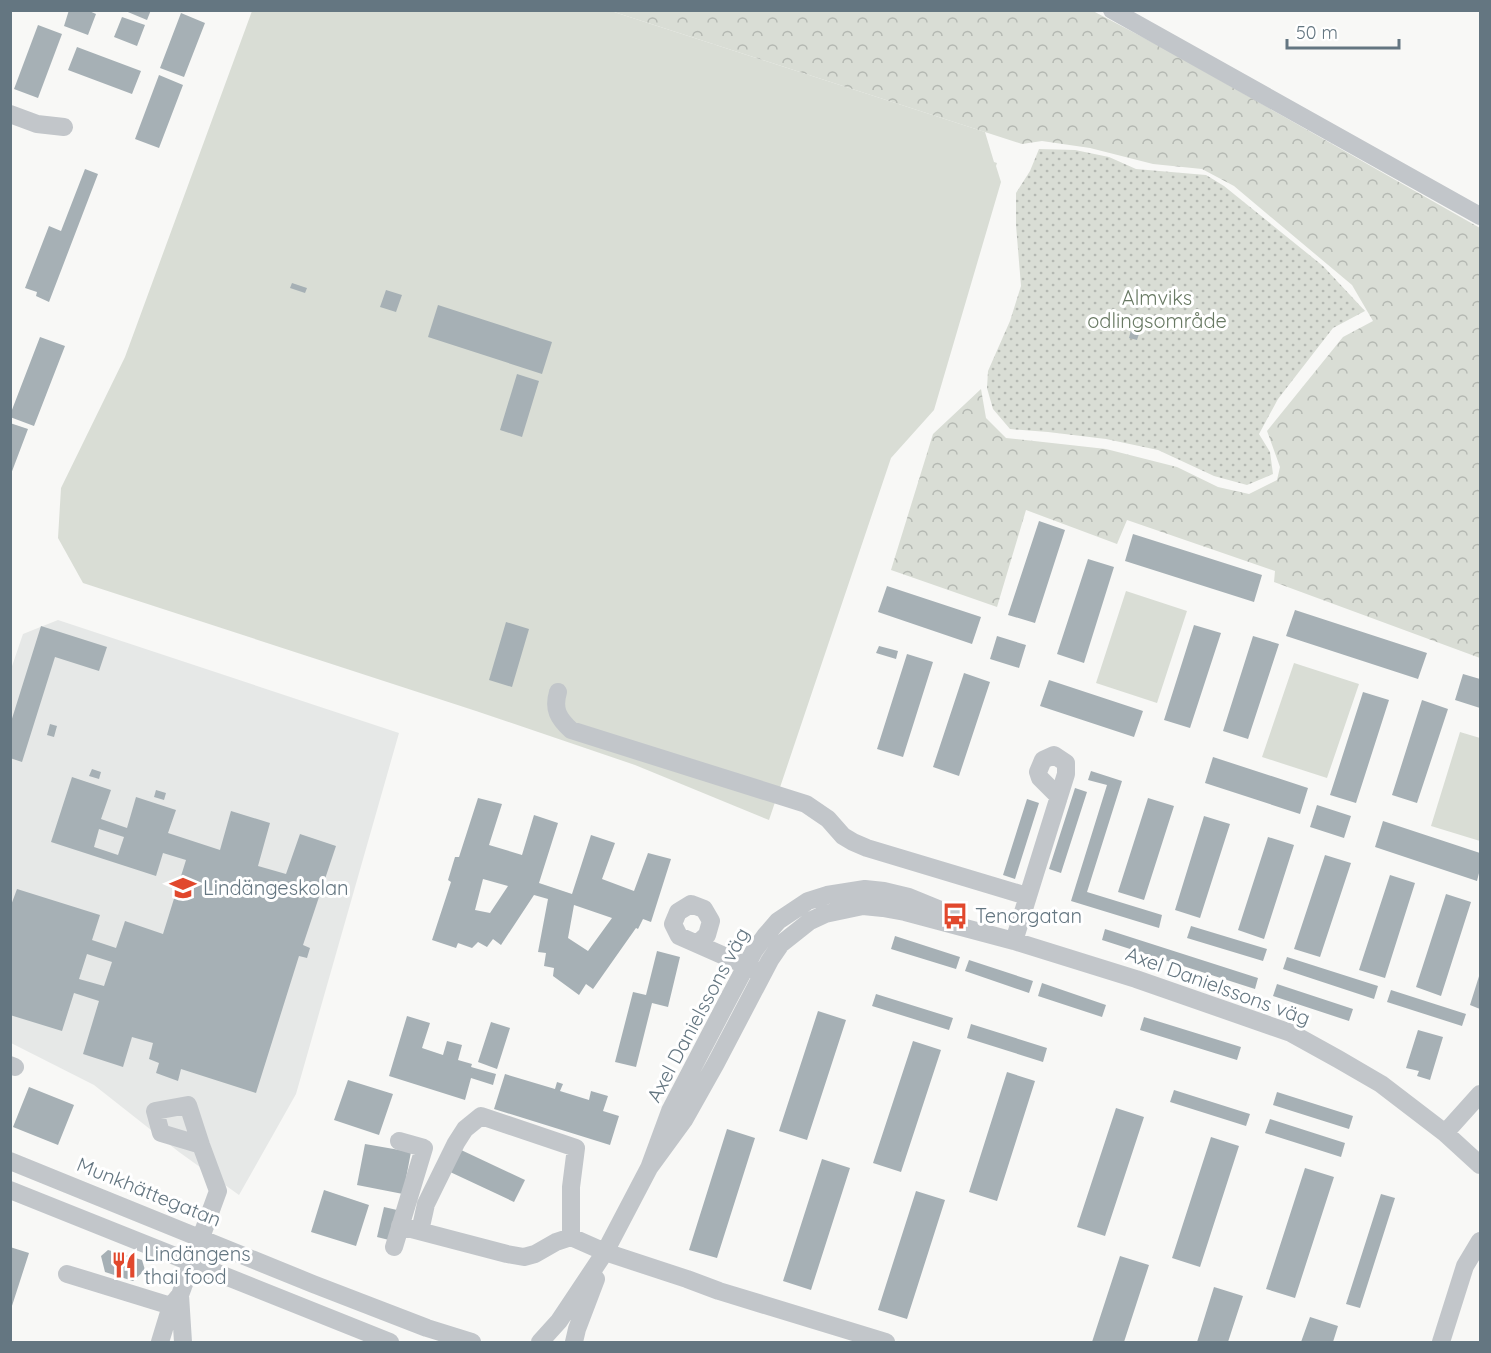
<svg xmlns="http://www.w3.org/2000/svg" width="1491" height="1353" font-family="Quicksand,sans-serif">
<defs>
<pattern id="forest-crowns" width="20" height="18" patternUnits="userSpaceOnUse" patternTransform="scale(1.5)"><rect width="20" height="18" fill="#d9ddd5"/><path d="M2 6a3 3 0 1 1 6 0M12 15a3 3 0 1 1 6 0" fill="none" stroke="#b4b8b2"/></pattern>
<pattern id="garden-dots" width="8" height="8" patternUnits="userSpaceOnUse" patternTransform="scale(1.5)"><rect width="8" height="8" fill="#d9ddd5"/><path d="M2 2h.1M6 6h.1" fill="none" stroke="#b4b8b2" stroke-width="1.8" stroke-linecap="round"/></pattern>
</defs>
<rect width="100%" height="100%" fill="#f8f8f6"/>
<path fill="#e6e8e7" d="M58 620 399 733 296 1094 239 1195 179 1152 94 1085 11 1043 10 672 23 634Z"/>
<path fill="#d9ddd5" d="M252 11H611L985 132 994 162 997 163 996 166 1001 182 934 410 891 458 769 820 635 765 476 711 83 583 58 538 61 488 125 357Z
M1126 591 1187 611 1157 703 1096 683Z
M1294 663 1359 684 1327 778 1262 757Z
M1460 732 1480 738V841L1431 826Z"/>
<path fill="url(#forest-crowns)" d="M611 11H1093L1165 49 1480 228V658L1274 582 1275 571 1127 520 1117 544 1026 510 997 607 891 570 933 434 981 389 986 418 1006 438 1106 449 1177 467 1218 487 1249 494 1277 480 1280 467 1267 431 1343 337 1373 321 1352 285 1234 186 1202 169 1153 164 1090 148 1042 141 1022 144Z"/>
<path fill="url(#garden-dots)" d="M1039 149 1075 150 1109 157 1136 169 1206 175 1224 186 1323 266 1365 311 1333 328 1278 399 1259 434 1270 452 1273 474 1247 485 1214 476 1158 450 1106 439 1048 432 1010 429 993 409 987 388 988 371 1010 321 1021 286 1016 225V193L1030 171Z"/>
<path fill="#a6b0b5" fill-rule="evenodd" d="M69 10H87L96 14 88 35 64 26Z
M123 10H151L147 20Z
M181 13 205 23 184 77 160 68Z
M122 17 145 25 137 46 114 37Z
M38 25 62 34 38 98 14 89Z
M77 47 141 71 132 94 68 70Z
M159 75 183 85 159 148 135 139Z
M85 169 98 174 49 302 36 296 37 292 25 288 49 226 61 231Z
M292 283 307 288 305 293 290 288Z
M386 290 402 295 396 312 380 307Z
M438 305 552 342 542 374 428 337Z
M1132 326 1141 328 1137 340 1129 338Z
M40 337 65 346 34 426 10 417V415Z
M517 374 539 381 522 437 500 430Z
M10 423 28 429 11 474H10Z
M1039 521 1065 530 1035 623 1008 615Z
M1133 534 1262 575 1254 602 1125 561Z
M1088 559 1114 567 1084 663 1057 654Z
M887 586 981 617 972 644 878 612Z
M1295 610 1427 653 1418 679 1286 636Z
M506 622 529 629 512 687 489 680Z
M1194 625 1221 633 1190 728 1164 720Z
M41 626 107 647 99 671 55 657 22 762 10 758V725Z
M997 636 1026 645 1019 668 990 659Z
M1253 636 1279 644 1248 739 1223 731Z
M879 646 898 651 896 659 876 653Z
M907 654 933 662 903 757 877 749Z
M964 673 990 682 959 776 933 767Z
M1463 674 1480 679V708L1455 700Z
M1049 680 1143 711 1134 737 1040 706Z
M1363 692 1389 700 1356 803 1330 795Z
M1422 700 1448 709 1417 803 1392 795Z
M50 724 57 726 54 737 47 735Z
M1213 757 1308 788 1300 814 1205 783Z
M92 769 101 772 99 779 89 776Z
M1091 771 1122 781 1087 892 1162 915 1159 928 1071 901 1107 785 1088 780Z
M72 777 111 790 101 819 127 828 136 797 176 810 168 833 220 850 231 811 270 823 258 866 286 874 300 834 336 846 303 945 310 948 307 958 299 956 256 1093 181 1069 178 1081 156 1073 159 1063 149 1059 153 1043 132 1037 123 1067 83 1054 99 1001 74 993 62 1031 10 1015V908L17 889 100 915 92 940 116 948 125 921 163 934 186 860 163 853 156 876 51 842ZM99 829 124 837 118 855 94 847ZM87 954 112 962 104 986 79 979Z
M1075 788 1087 792 1061 873 1049 869Z
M156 790 166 793 164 800 154 797Z
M478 798 502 804 489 845 522 855 534 815 558 823 539 883 572 894 591 835 615 843 602 879 634 891 648 853 671 859 651 922 643 919 638 929 636 928 593 989 586 984 579 995 553 976 554 968 544 966 546 953 538 952 548 899 534 895 501 945 493 939 487 947 478 942 472 948 458 943 456 948 432 940 451 882 448 880 455 857H459ZM483 879 508 886 490 913 475 910ZM574 905 612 918 588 951 568 938Z
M1148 798 1174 806 1144 900 1118 892Z
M1027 799 1039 803 1015 879 1003 875Z
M1317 805 1351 816 1344 838 1310 827Z
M1204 816 1230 824 1200 918 1175 910Z
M1383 821 1480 853V869L1477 881 1375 847Z
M1268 837 1294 845 1264 939 1238 930Z
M1325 855 1351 863 1320 957 1294 949Z
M1390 875 1415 883 1385 978 1359 970Z
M1446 894 1471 902 1441 996 1416 987Z
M1191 926 1267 949 1263 961 1187 938Z
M1105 929 1258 978 1255 989 1102 940Z
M895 936 960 957 956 969 891 949Z
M657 951 680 957 668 1007 652 1003 636 1067 615 1062 633 992 646 995Z
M1287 957 1378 986 1374 999 1283 969Z
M969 960 1033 981 1029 993 965 971Z
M1480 973V1009L1470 1005Z
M1042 983 1106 1005 1102 1017 1038 996Z
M1277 984 1353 1009 1349 1021 1273 996Z
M1391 990 1466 1014 1462 1026 1387 1002Z
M876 994 953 1018 949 1030 872 1006Z
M818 1011 846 1020 807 1140 779 1131Z
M407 1016 430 1023 422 1048 443 1055 447 1041 462 1045 458 1060 472 1064 471 1067 496 1074 493 1085 471 1078 465 1100 389 1076Z
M1144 1017 1241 1047 1237 1060 1140 1030Z
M491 1022 510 1028 497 1069 478 1062Z
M971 1024 1047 1048 1043 1062 967 1038Z
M1418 1030 1443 1037 1430 1080 1417 1076 1419 1071 1406 1068Z
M913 1041 941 1050 901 1172 873 1163Z
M1007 1072 1035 1081 997 1201 969 1192Z
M505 1074 555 1089 557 1082 563 1084 560 1091 589 1100 591 1091 608 1096 603 1111 619 1116 610 1145 494 1109Z
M348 1080 393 1094 379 1135 334 1120Z
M29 1087 74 1105 58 1145 13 1127Z
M1174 1090 1250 1114 1246 1126 1170 1102Z
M1277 1092 1353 1116 1349 1129 1273 1105Z
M1116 1108 1144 1117 1105 1236 1077 1227Z
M1270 1119 1345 1143 1341 1157 1265 1133Z
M727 1129 755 1138 717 1258 689 1250Z
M1211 1137 1239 1146 1200 1267 1172 1258Z
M365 1144 411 1152 403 1194 357 1185Z
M459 1149 525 1180 514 1202 448 1171Z
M822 1159 850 1168 811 1290 783 1281Z
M1305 1168 1334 1177 1295 1298 1266 1289Z
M324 1190 369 1205 356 1246 311 1232Z
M916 1191 945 1200 907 1319 878 1310Z
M1381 1194 1395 1198 1360 1308 1346 1304Z
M384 1207 397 1210 389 1240 377 1237Z
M10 1247 29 1253 11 1309H10Z
M108 1250 142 1260 145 1270 133 1281 105 1272 101 1256Z
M1120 1256 1149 1265 1124 1342H1092Z
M1214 1287 1243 1296 1228 1342H1197Z
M1310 1317 1338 1326 1333 1342H1301Z"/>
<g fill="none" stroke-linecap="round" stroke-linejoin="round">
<path stroke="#c2c6ca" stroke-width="18" d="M1112 10 1480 216
M10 114 37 124 64 127
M558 692C553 709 558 718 571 730L806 804 828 819 843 836 853 842 867 848 1027 896
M1014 941 1066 774V763L1054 755 1043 760 1038 772 1040 778 1059 797
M697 944 707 935 711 921 704 909 691 904 678 912 673 924 679 936 756 970
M10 1065 15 1067
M1445 1133 1480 1094
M10 1161 313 1284 427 1328 472 1342
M649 1168 684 1120 716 1063 770 960 781 944 810 921 825 914 863 906 883 908 905 912 1014 941 1136 979 1291 1033 1338 1059 1381 1084 1445 1133 1480 1165
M10 1190 390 1342
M400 1226 507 1254 524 1257 535 1254 556 1242 571 1237 605 1252 687 1279 719 1291 886 1342
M420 1231 426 1204 456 1143 465 1129 481 1116 576 1148 571 1187V1237
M394 1247 424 1148 399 1141
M67 1274 171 1306
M180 1295 183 1342
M160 1342 171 1306 180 1295 218 1191 201 1145 188 1105 155 1111 161 1133 201 1145
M540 1342 559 1321 605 1252 649 1168 670 1111 729 998 754 951 765 936 778 921 808 901 827 895 865 889 884 891 909 897 953 915
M574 1342 577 1329 596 1279
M1441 1342 1465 1266 1480 1241"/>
</g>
<defs>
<g id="school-bare" transform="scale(2.07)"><path d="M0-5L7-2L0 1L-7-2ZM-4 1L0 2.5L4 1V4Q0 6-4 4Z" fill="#e1482d" stroke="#fff" stroke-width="2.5" paint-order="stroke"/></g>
<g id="bus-bare" transform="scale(2.07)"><path d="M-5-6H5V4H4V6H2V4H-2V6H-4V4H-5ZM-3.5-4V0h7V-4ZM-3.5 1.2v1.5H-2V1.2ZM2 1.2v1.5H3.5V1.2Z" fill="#e1482d" stroke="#fff" stroke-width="2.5" paint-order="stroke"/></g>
<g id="restaurant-bare" transform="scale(2.07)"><path d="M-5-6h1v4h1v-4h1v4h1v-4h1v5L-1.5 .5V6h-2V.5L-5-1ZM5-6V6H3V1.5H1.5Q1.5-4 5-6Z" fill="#e1482d" stroke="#fff" stroke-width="2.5" paint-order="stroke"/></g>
</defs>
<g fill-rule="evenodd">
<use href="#school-bare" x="183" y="888"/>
<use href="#bus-bare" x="955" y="916"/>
<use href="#restaurant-bare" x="124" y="1265"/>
</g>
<g text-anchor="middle" stroke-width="6" stroke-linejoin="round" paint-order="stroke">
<g font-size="20" fill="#687963" stroke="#fff">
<text x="1157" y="305">Almviks<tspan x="1157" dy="23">odlingsområde</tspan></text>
</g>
<g font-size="20" fill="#647681" stroke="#fff" text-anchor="start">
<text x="203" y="895">Lindängeskolan</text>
<text x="975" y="923">Tenorgatan</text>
<text x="144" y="1261">Lindängens<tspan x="144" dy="23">thai food</tspan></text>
</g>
<g font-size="20" fill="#647681" stroke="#fff">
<text transform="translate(1218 986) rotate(20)" y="7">Axel Danielssons väg</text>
<text transform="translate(698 1015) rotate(-62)" y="7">Axel Danielssons väg</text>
<text transform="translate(149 1192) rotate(22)" y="7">Munkhättegatan</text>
</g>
</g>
<rect width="1491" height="1353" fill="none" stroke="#647681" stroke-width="24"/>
<path d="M1287 39v9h112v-9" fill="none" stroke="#647681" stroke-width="3"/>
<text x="1296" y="39" font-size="18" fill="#647681" stroke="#ffffff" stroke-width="4.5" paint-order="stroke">50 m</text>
</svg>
